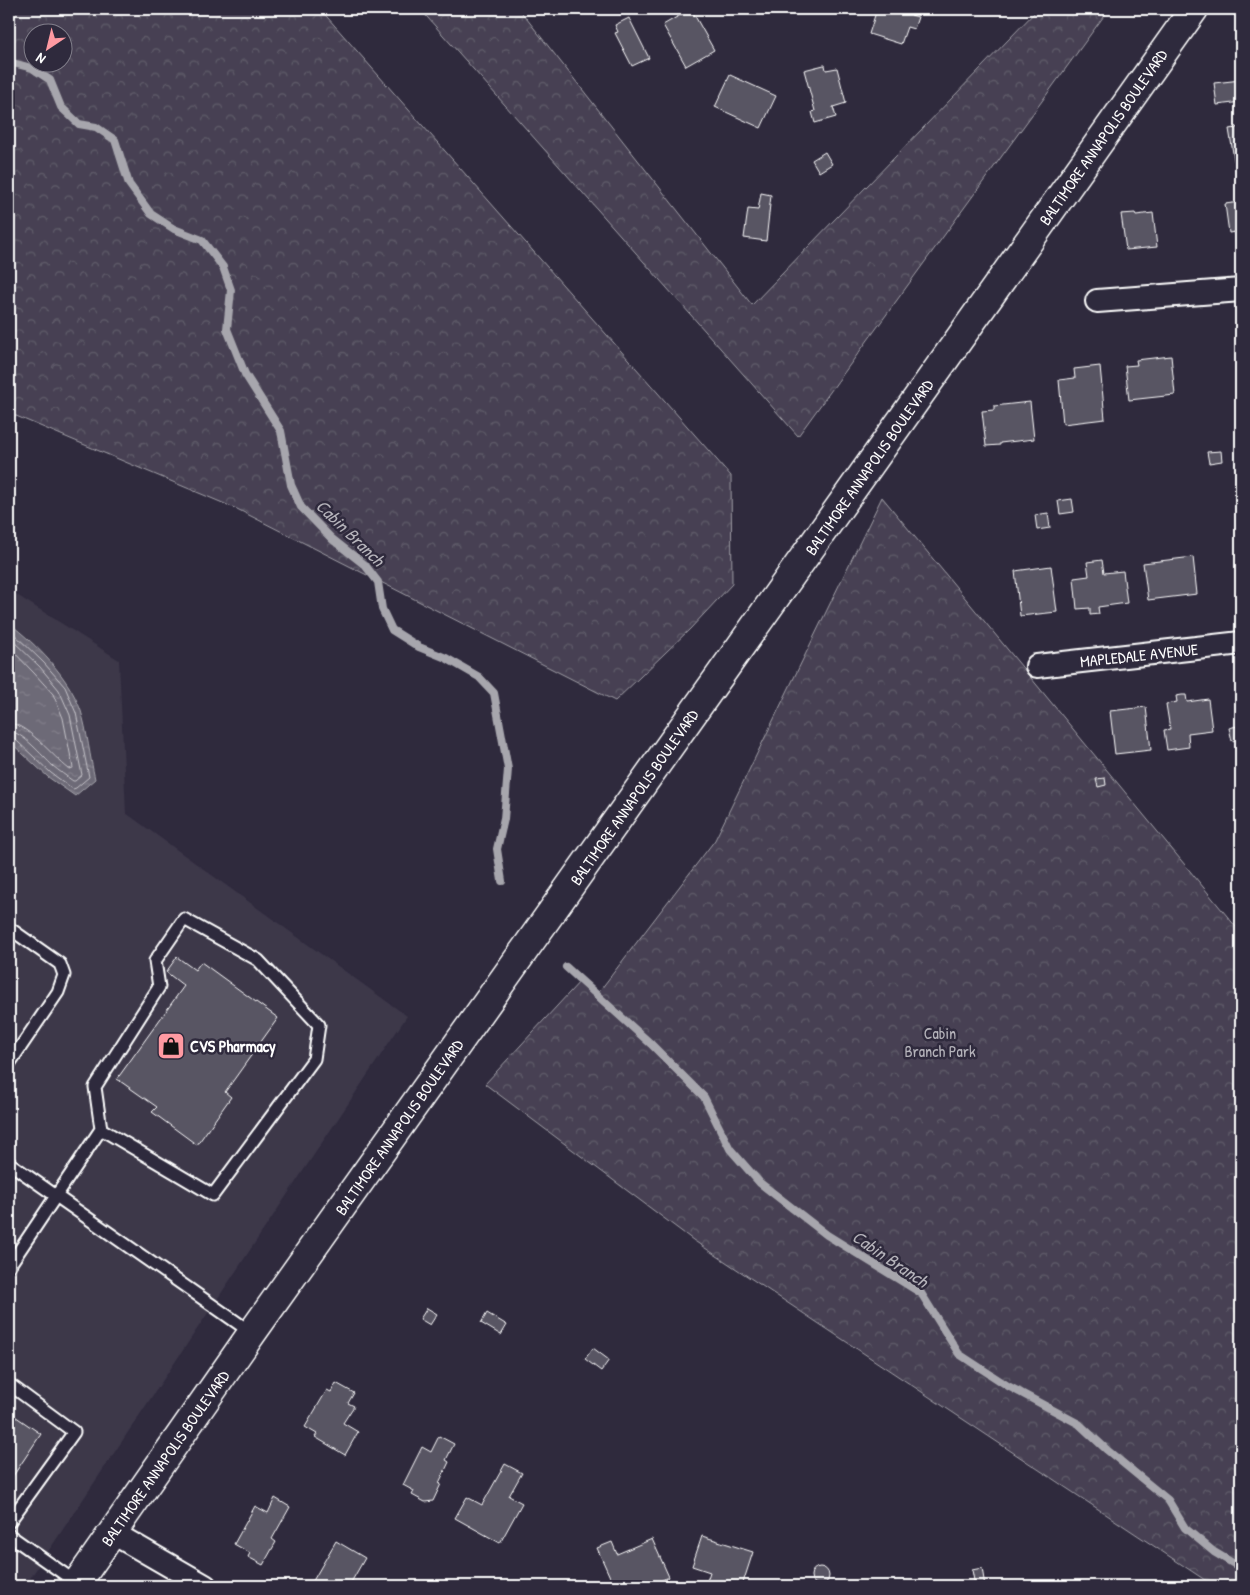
<svg xmlns="http://www.w3.org/2000/svg" width="1250" height="1595" font-family="'Patrick Hand',sans-serif">
<defs>
<pattern id="forest-crowns" width="20" height="18" patternUnits="userSpaceOnUse" patternTransform="scale(1.25)"><rect width="20" height="18" fill="#464152"/><path d="M2 6a3 3 0 1 1 6 0M12 15a3 3 0 1 1 6 0" fill="none" stroke="#625e6c"/></pattern>
<pattern id="water-ripples" width="26" height="14" patternUnits="userSpaceOnUse" patternTransform="scale(1.25)"><rect width="26" height="14" fill="#6d6a77"/><path d="M2 4q2-2 4 0t4 0M15 11q2-2 4 0t4 0" fill="none" stroke="#83808b"/></pattern>
</defs>
<rect width="100%" height="100%" fill="#2f2a3d"/>
<filter id="ink" filterUnits="userSpaceOnUse"><feTurbulence type="fractalNoise" baseFrequency=".02" numOctaves="2"/><feDisplacementMap in="SourceGraphic" scale="10" xChannelSelector="R" yChannelSelector="G"/><feConvolveMatrix kernelMatrix="1 2 1 2 8 2 1 2 1" color-interpolation-filters="sRGB"/></filter>
<g filter="url(#ink)">
<path fill="#3c3749" d="M9 590 119 660 126 813 407 1016 25 1586H9Z"/>
<path fill="url(#forest-crowns)" stroke="#a2a0a8" fill-rule="evenodd" d="M9 9H320L731 476 732 584 690 629 615 701 237 509 9 413ZM32 32H62V62H32Z
M420 9H519L752 305 1038 9H1109L798 436Z
M882 497 1241 933V1586H1214L693 1240 485 1084 581 980 598 993 715 840Z"/>
<path fill="url(#water-ripples)" stroke="#a7a6ad" d="M9 623C37 645 69 677 81 711 87 730 90 758 95 779L75 796 48 777 9 741Z"/>
<g fill="none" stroke-linecap="round" stroke-linejoin="round">
<path stroke="#c5c3c9" stroke-width="1" d="M9 629 44 663 65 687 76 713 89 777 76 788 73 789 51 773 18 742 13 738 9 737
M9 637 40 667 59 690 70 715 82 775 75 781H73C66 776 59 771 53 766 42 756 23 732 9 731
M9 647 34 673 53 694 63 718 73 768 69 769C53 757 28 724 9 723"/>
<path stroke="#a7a6ad" stroke-width="8" d="M9 62 32 68 50 80 61 107 79 124 96 127 115 140 129 184 151 214 174 229 202 240 223 267 231 290 227 329 245 374 281 431 291 485 301 507 332 539 365 565 378 582 382 609 392 630 419 647 446 658 479 677 494 693 508 769 504 819 497 849 502 881
M566 967 651 1044 704 1097 730 1149 760 1183 827 1235 921 1293 959 1354 1008 1386 1079 1424 1107 1450 1168 1500 1185 1528 1214 1552 1241 1568"/>
</g>
<path fill="#595564" stroke="#fff" d="M691 9 714 50 686 66 663 25Z
M877 9H912L911 15 918 17 914 29 907 27 901 44 869 34Z
M629 18 649 58 632 66 615 33 618 32 615 25Z
M824 65H825L826 70 837 68 846 103 833 107 836 117 815 123 812 112 815 111 804 70Z
M730 75 776 96 761 128 715 107Z
M1241 80V102L1217 105 1214 83Z
M1241 127V182L1238 183 1229 129Z
M825 152 832 164 819 172 812 160Z
M761 193 771 195 766 241 744 238 748 209 758 210Z
M1239 197H1241V241H1236L1235 232 1229 233 1225 204 1240 202Z
M1135 213 1136 215 1153 213 1157 247 1126 250 1121 214Z
M1171 356 1175 395 1129 400 1125 366 1137 365 1136 360Z
M1100 366 1105 419 1063 424 1059 380 1075 378 1074 369Z
M1030 402 1034 439 1000 443V445L986 446 982 411 994 410V406Z
M1221 451 1222 461 1209 463 1207 452Z
M1072 499 1074 512 1060 514 1058 501Z
M1048 513 1050 528 1037 530 1035 515Z
M1193 557 1197 594 1148 600 1143 563Z
M1102 560 1104 573 1123 571 1127 603 1098 607 1099 614 1090 615V608L1077 609 1074 578 1089 576 1087 562Z
M1051 566 1057 612 1020 616 1015 571Z
M1182 695H1186L1187 702 1208 699 1212 730 1188 733 1189 747 1167 750 1164 730 1170 729 1166 704 1177 702 1176 696Z
M1146 707 1151 750 1115 754 1110 711Z
M1241 725V739L1232 741 1229 728Z
M1105 778 1106 785 1098 787 1096 779Z
M177 957 195 970 201 962 278 1018 225 1092 231 1097 197 1145 152 1112 157 1107 117 1079 184 986 166 972Z
M427 1308 437 1314 430 1325 420 1319Z
M487 1313 507 1325 501 1335 481 1323Z
M593 1348 609 1360 601 1371 585 1359Z
M336 1383 354 1393 348 1403 354 1406 343 1423 358 1432 345 1455 315 1437 317 1434 305 1427 327 1390 331 1392Z
M9 1412 41 1434 9 1482Z
M439 1436 454 1444 446 1460 449 1462 439 1483 441 1484 433 1501 425 1502 412 1495 414 1491 403 1485 422 1447 431 1452Z
M505 1464 522 1473 509 1496 522 1503 500 1543 455 1518 467 1497 482 1505Z
M275 1498 290 1507 272 1539 276 1542 263 1565 248 1557 250 1553 234 1544 255 1506 268 1513Z
M702 1536 753 1552 742 1586H723L707 1581 710 1572 692 1566Z
M652 1539 669 1577 649 1586H635L633 1581 621 1586H614L597 1548 612 1542 617 1554Z
M336 1541 365 1558 349 1586H310Z
M811 1576a9 9 0 1 1 18 0a9 9 0 1 1-18 0Z
M982 1568 985 1586H975L972 1570Z"/>
<g fill="none" stroke-linecap="round" stroke-linejoin="round">
<g stroke="#fff" stroke-width="15">
<path id="lane" d="M9 928 60 964 64 975 58 992 9 1064
M9 1163 252 1333
M9 1266 101 1129 95 1087 159 987 155 961 184 919 258 960 319 1025 314 1059 213 1195 101 1129
M9 1384 74 1432 9 1522
M9 1535 77 1583"/>
</g>
<g stroke="#fff" stroke-width="26">
<path id="street" d="M1097 301 1241 290
M1037 666 1241 643
M113 1533 205 1586"/>
</g>
<g stroke="#fff" stroke-width="31">
<path id="secondary" d="M75 1586 252 1333 1194 9"/>
</g>
<use href="#lane" stroke="#2f2a3d" stroke-width="11"/>
<use href="#street" stroke="#2f2a3d" stroke-width="22"/>
<use href="#secondary" stroke="#2f2a3d" stroke-width="28"/>
</g>
</g>
<defs>
<g id="shop-square" transform="scale(1.4375)"><rect x="-9" y="-9" width="18" height="18" rx="4" fill="#ff9aa2" stroke="#2f2a3d"/><path d="M-5-2.5h2.3a2.7 3.5 0 0 1 5.4 0H5L5.5 6h-11ZM-1.5-2.5h3a1.5 2.3 0 0 0-3 0Z" fill="#111"/></g>
</defs>
<g fill-rule="evenodd">
<use href="#shop-square" x="171" y="1046"/>
</g>
<g text-anchor="middle" stroke-width="5" stroke-linejoin="round" paint-order="stroke">
<g font-size="16" fill="#fff" stroke="#2f2a3d">
<text transform="translate(1103 137) rotate(-55)" y="6">BALTIMORE ANNAPOLIS BOULEVARD</text>
<text transform="translate(869 467) rotate(-55)" y="6">BALTIMORE ANNAPOLIS BOULEVARD</text>
<text transform="translate(1139 655) rotate(-6)" y="6">MAPLEDALE AVENUE</text>
<text transform="translate(634 797) rotate(-55)" y="6">BALTIMORE ANNAPOLIS BOULEVARD</text>
<text transform="translate(399 1127) rotate(-55)" y="6">BALTIMORE ANNAPOLIS BOULEVARD</text>
<text transform="translate(165 1458) rotate(-55)" y="6">BALTIMORE ANNAPOLIS BOULEVARD</text>
</g>
<g font-size="16" fill="#b5b3ba" stroke="#2f2a3d">
<text x="940" y="1039">Cabin<tspan x="940" dy="18">Branch Park</tspan></text>
</g>
<g font-size="16" font-weight="bold" fill="#fff" stroke="#2f2a3d" text-anchor="start">
<text x="190" y="1052">CVS Pharmacy</text>
</g>
<g font-size="18" font-style="italic" fill="#b6b4bb" stroke="#2f2a3d">
<text transform="translate(350 533) rotate(44)" y="6">Cabin Branch</text>
<text transform="translate(890 1259) rotate(34)" y="6">Cabin Branch</text>
</g>
</g>
<rect width="1250" height="1595" fill="none" stroke="#2f2a3d" stroke-width="30"/>
<rect x="15" y="15" width="1220" height="1565" fill="none" stroke="#fff" stroke-width="2" filter="url(#ink)"/>
<g transform="translate(48 48) rotate(215)"><circle r="24" fill="#2f2a3d" stroke="#827f8b"/>
<path d="M0-4L9 19L0 12L-9 19Z" fill="#ff9aa2"/>
<text y="-8" font-size="14" font-weight="bold" text-anchor="middle" fill="#ffffff">N</text>
</g>
</svg>
